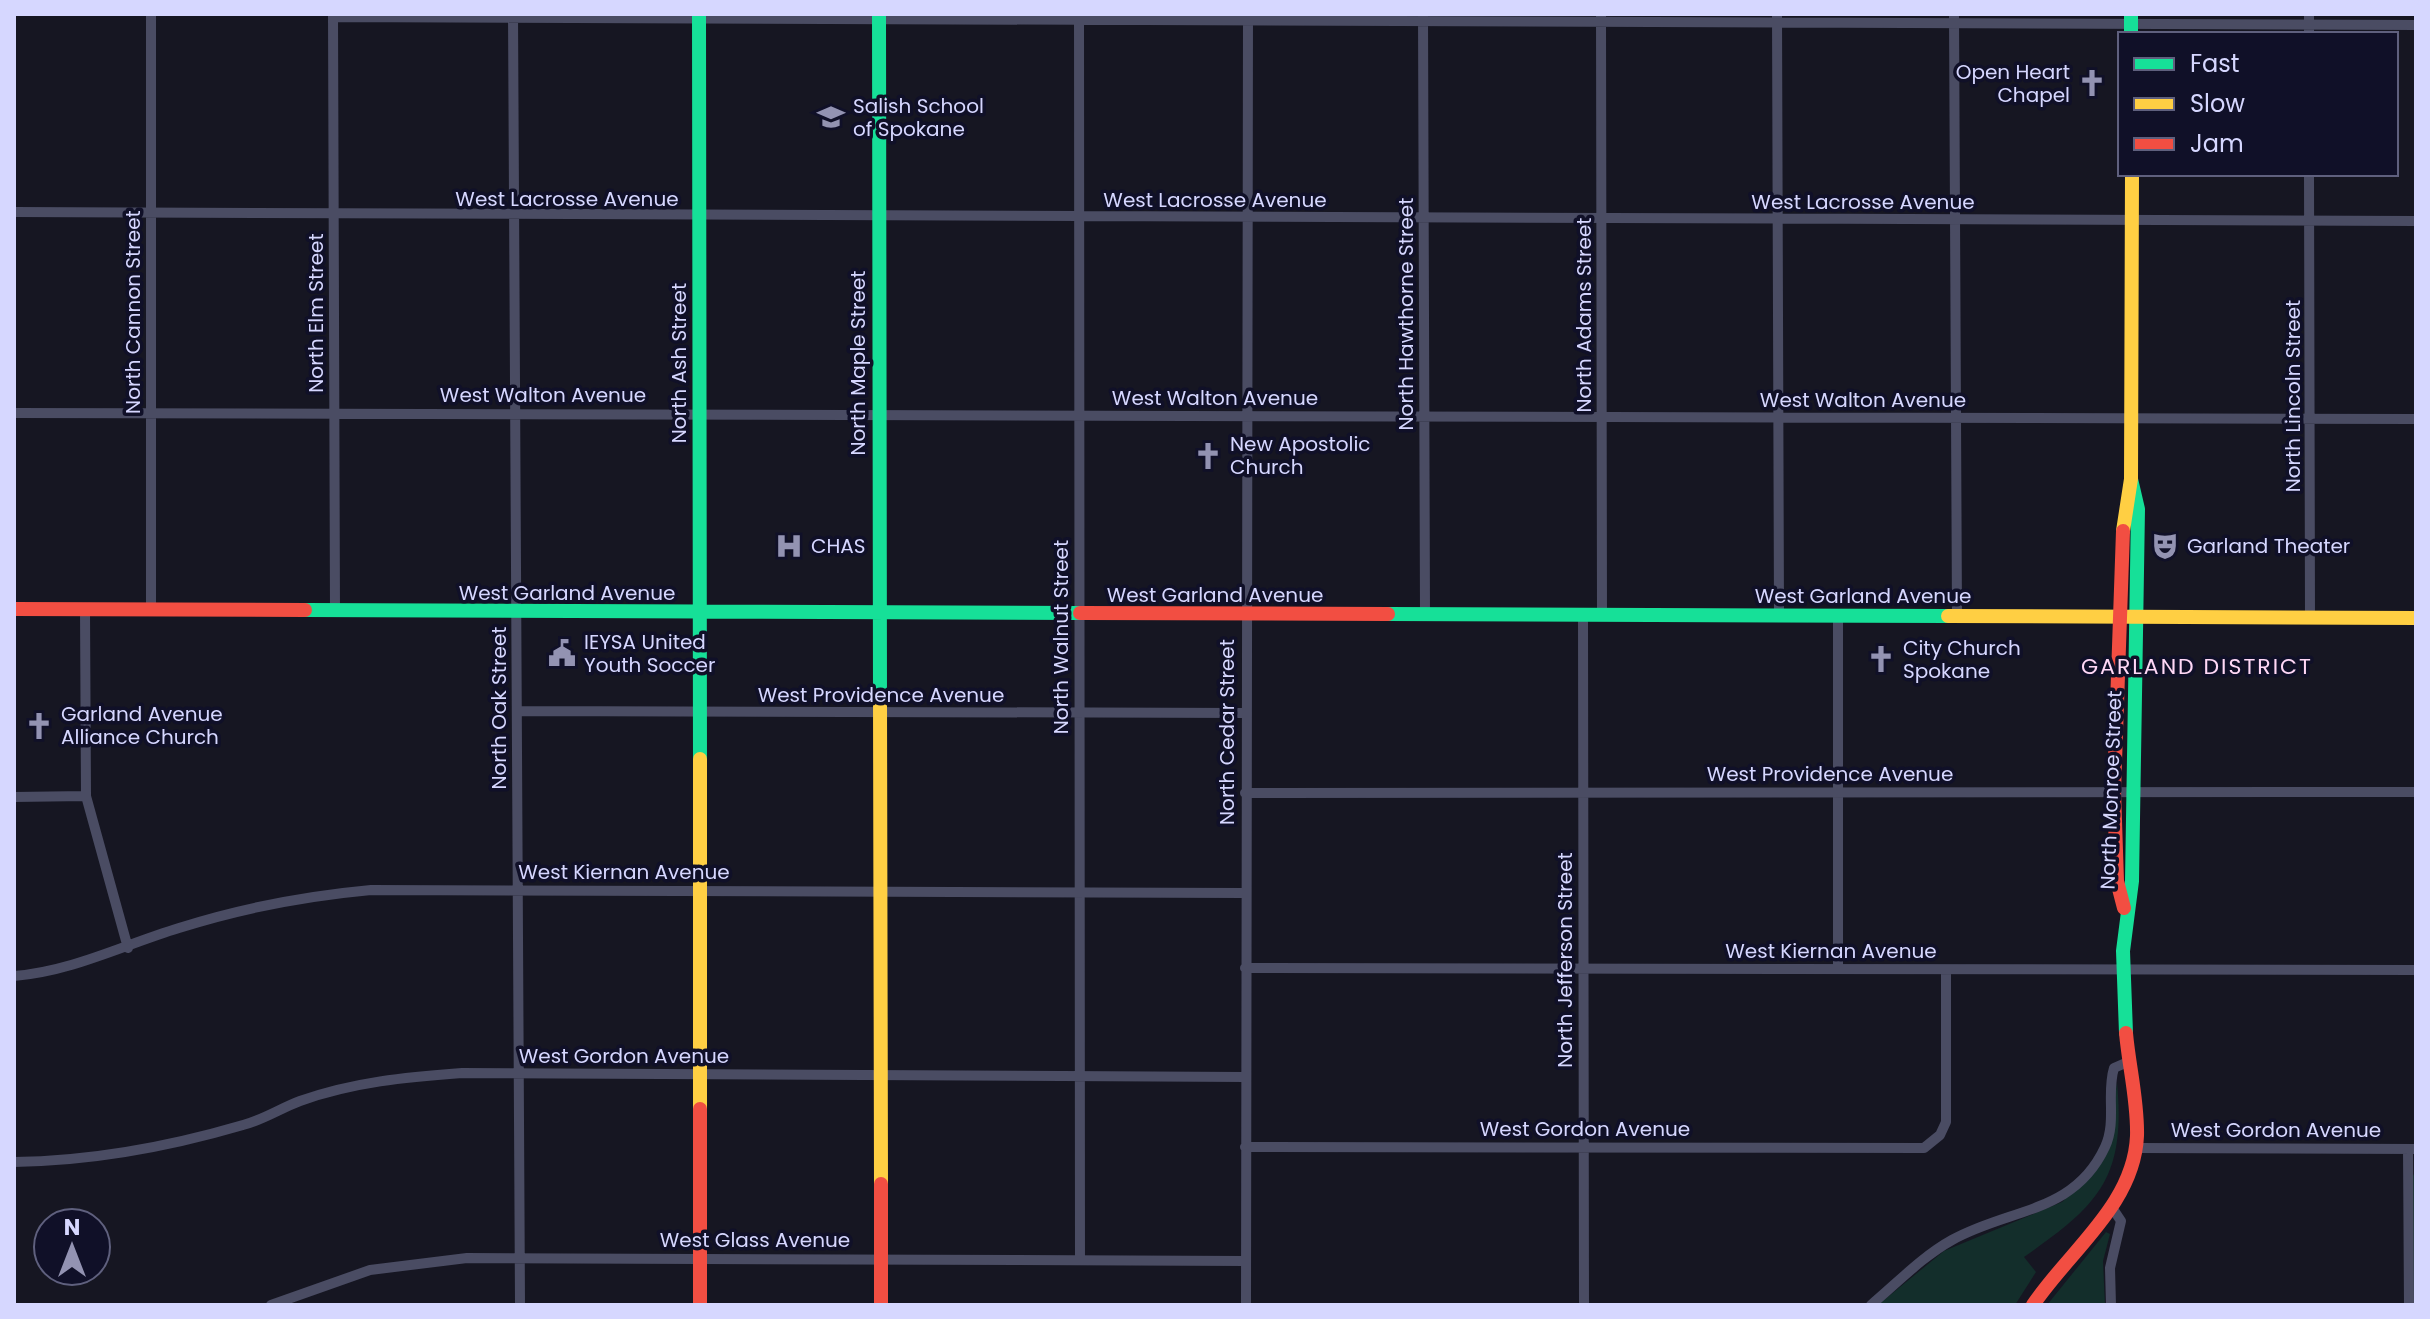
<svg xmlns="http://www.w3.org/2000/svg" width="2430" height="1319" font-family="Poppins,sans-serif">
<rect width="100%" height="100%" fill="#161622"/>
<path fill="#132e2b" d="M2117 1082C2126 1178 2099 1205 2024 1257L2036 1272 2015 1305H1878L1944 1251 2062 1202 2094 1173 2109 1147Z
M2416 1171V1305H2412V1177Z
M2106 1232 2110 1234 2103 1261 2105 1305H2047Z"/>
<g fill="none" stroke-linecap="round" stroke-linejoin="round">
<path stroke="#4a4c63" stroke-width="10" d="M151 14V610
M333 14 335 612
M513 14 520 1305
M1079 14 1080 1260
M1423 14 1425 615
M1601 14 1602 616
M1777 14 1779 616
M1954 14 1957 616
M2309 14V34
M333 17 2416 25
M2309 174 2310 617
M14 212 2416 221
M14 413 2416 419
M85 610 86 796 128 948
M1583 616 1584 1305
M1838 616V969
M517 711 1245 713
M1245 793 2416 792
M14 797 86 796
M1245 968 2416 970
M14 976C73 971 123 945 179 928 242 908 306 896 371 890L1245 893
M1245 1147 1924 1148 1940 1135 1946 1122V970
M2137 1148 2416 1149
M2408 1149 2409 1305
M14 1162C92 1161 168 1147 243 1125 263 1120 281 1108 300 1101 353 1082 407 1077 462 1073L1245 1077
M2111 1206 2121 1221 2110 1268 2111 1305
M271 1305 370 1270 467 1258 1246 1261
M1246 1305 1248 14
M1871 1305C1897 1283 1923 1256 1952 1240 2009 1208 2074 1214 2105 1147 2117 1121 2106 1094 2114 1068L2130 1061"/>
<path stroke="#16e098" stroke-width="14" d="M699 14 700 759
M879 14 880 696
M2131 14V34
M305 610 1080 613
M1388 614 1948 616
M2126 1033 2123 951 2132 881 2138 509 2131 479"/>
<path stroke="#ffcf43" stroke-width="14" d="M2123 531 2131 479 2132 174
M1948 616 2416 618
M880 696 881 1184
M700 759V1109"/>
<path stroke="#f24e42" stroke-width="14" d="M2123 531 2114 791 2117 881 2124 908
M14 609 305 610
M1080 613 1388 614
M700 1109V1305
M881 1184V1305
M2033 1305C2069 1251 2134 1205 2137 1136 2138 1102 2129 1067 2126 1033"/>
</g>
<defs>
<g id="church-bare" transform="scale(2.16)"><path d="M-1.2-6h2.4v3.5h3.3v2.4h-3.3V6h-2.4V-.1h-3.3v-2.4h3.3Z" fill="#9393b2" stroke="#101028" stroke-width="2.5" paint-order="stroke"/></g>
<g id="school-bare" transform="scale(2.16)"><path d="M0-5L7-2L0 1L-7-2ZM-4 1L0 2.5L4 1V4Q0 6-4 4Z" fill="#9393b2" stroke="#101028" stroke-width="2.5" paint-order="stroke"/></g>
<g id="hospital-bare" transform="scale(2.16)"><path d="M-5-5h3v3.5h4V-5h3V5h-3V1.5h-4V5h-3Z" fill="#9393b2" stroke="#101028" stroke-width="2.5" paint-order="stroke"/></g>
<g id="theatre-bare" transform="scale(2.16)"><path d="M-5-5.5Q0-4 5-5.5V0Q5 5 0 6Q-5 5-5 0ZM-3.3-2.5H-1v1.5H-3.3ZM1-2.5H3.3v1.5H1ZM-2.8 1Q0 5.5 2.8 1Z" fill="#9393b2" stroke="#101028" stroke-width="2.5" paint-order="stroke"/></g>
<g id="civic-bare" transform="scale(2.16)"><path d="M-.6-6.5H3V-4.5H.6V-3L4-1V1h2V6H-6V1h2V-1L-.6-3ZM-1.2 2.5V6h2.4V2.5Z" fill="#9393b2" stroke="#101028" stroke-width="2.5" paint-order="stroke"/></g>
</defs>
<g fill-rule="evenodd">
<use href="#church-bare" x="2092" y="83"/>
<use href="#school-bare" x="831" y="117"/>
<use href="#church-bare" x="1208" y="456"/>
<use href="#hospital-bare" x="789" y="546"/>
<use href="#theatre-bare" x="2165" y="546"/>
<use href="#civic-bare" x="562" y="653"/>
<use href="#church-bare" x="1881" y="659"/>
<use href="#church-bare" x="39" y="726"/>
</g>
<g text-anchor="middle" stroke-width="7" stroke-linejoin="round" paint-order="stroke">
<g font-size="20" fill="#d6d7ff" stroke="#101028" text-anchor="start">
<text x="2070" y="79" text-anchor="end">Open Heart<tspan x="2070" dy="23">Chapel</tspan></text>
<text x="853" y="113">Salish School<tspan x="853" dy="23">of Spokane</tspan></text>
<text x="1230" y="451">New Apostolic<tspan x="1230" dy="23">Church</tspan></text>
<text x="811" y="553">CHAS</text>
<text x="2187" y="553">Garland Theater</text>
<text x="584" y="649">IEYSA United<tspan x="584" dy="23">Youth Soccer</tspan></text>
<text x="1903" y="655">City Church<tspan x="1903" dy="23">Spokane</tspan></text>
<text x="61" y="721">Garland Avenue<tspan x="61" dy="23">Alliance Church</tspan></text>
</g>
<g font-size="20" fill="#d6d7ff" stroke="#101028">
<text x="567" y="206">West Lacrosse Avenue</text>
<text x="1215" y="207">West Lacrosse Avenue</text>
<text x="1863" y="209">West Lacrosse Avenue</text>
<text transform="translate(133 312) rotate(-90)" y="7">North Cannon Street</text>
<text transform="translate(316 313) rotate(-90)" y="7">North Elm Street</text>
<text transform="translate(1406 314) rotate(-90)" y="7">North Hawthorne Street</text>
<text transform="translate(1584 315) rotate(-90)" y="7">North Adams Street</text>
<text transform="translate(679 363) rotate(-90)" y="7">North Ash Street</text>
<text transform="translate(858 363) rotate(-90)" y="7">North Maple Street</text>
<text x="543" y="402">West Walton Avenue</text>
<text transform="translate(2293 396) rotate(-90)" y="7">North Lincoln Street</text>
<text x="1215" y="405">West Walton Avenue</text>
<text x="1863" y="407">West Walton Avenue</text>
<text x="567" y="600">West Garland Avenue</text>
<text x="1215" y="602">West Garland Avenue</text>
<text x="1863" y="603">West Garland Avenue</text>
<text transform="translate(1061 637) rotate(-90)" y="7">North Walnut Street</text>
<text x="881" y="702">West Providence Avenue</text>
<text transform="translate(499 708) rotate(-90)" y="7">North Oak Street</text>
<text transform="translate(1227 732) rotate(-90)" y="7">North Cedar Street</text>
<text x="1830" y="781">West Providence Avenue</text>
<text transform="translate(2111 790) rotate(-88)" y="7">North Monroe Street</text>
<text x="624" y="879">West Kiernan Avenue</text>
<text x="1831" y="958">West Kiernan Avenue</text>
<text transform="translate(1565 960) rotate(-90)" y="7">North Jefferson Street</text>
<text x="624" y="1063">West Gordon Avenue</text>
<text x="1585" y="1136">West Gordon Avenue</text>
<text x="2276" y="1137">West Gordon Avenue</text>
<text x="755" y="1247">West Glass Avenue</text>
</g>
<g font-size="22" letter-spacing="2" fill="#ffd8f6" stroke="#101028">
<text x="2197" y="674">GARLAND DISTRICT</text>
</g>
</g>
<rect width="2430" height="1319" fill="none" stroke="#d6d7ff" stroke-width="32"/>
<rect x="2118" y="32" width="280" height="144" fill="#101028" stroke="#5f607e" stroke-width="2"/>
<rect x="2134" y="58" width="40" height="12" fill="#16e098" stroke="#5f607e" stroke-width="2"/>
<text x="2190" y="72" font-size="24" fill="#d6d7ff">Fast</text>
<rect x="2134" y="98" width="40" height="12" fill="#ffcf43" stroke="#5f607e" stroke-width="2"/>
<text x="2190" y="112" font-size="24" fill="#d6d7ff">Slow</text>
<rect x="2134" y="138" width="40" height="12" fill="#f24e42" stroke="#5f607e" stroke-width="2"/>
<text x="2190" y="152" font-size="24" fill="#d6d7ff">Jam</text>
<g transform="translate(72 1247)"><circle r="38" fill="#101028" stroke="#5f607e" stroke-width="2"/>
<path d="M0-6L14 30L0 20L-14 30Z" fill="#9393b2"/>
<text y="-12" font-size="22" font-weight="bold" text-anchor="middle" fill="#d6d7ff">N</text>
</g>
</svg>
